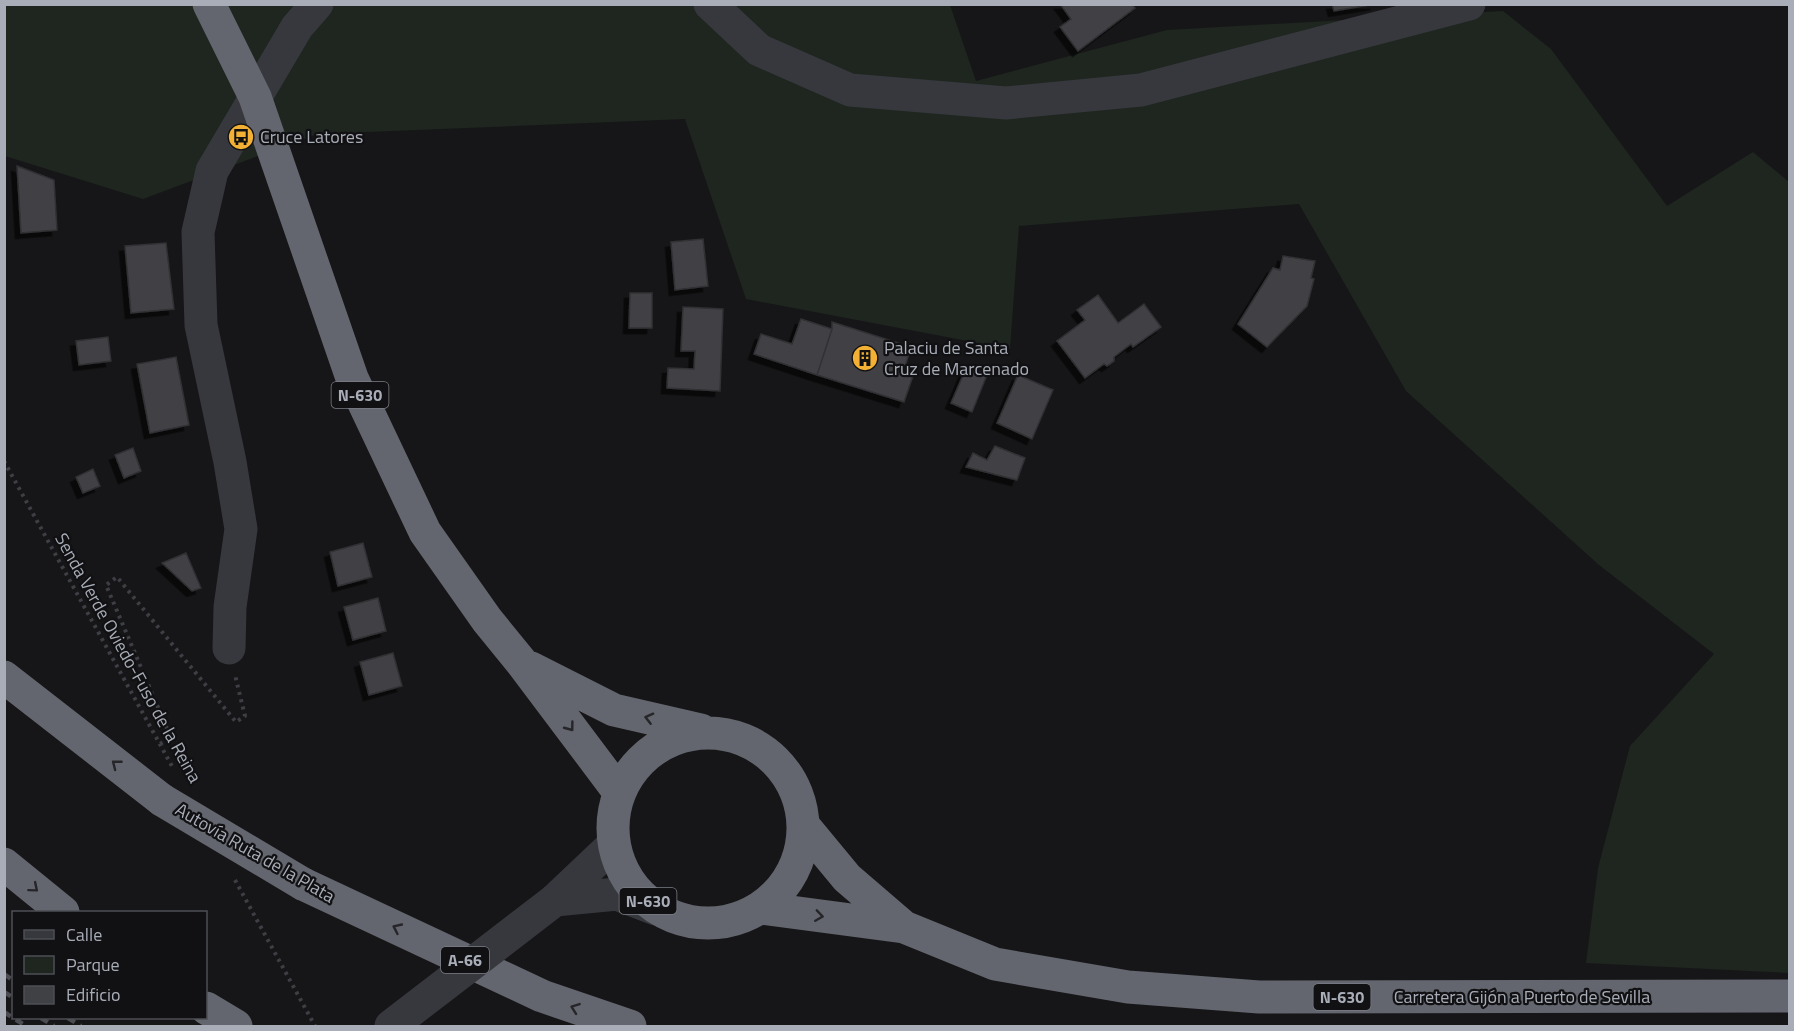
<svg xmlns="http://www.w3.org/2000/svg" width="1794" height="1031" font-family="'Titillium Web',sans-serif">
<defs>
<filter id="shadow"><feDropShadow dx="-5.5" dy="5.5" stdDeviation="0" flood-color="#0009"/></filter>
</defs>
<rect width="100%" height="100%" fill="#161618"/>
<path fill="#1e261f" d="M5 5H950L976 81 1167 30 1503 11 1551 49 1667 206 1753 152 1789 182V973L1586 963 1598 868 1630 746 1714 654 1599 565 1406 391 1299 204 1019 226 1010 349 746 299 685 119 317 134 143 199 5 156Z"/>
<path fill="#404145" stroke="#303034" stroke-width="1.5" filter="url(#shadow)" d="M1060 4H1132L1135 8 1078 51 1060 27 1071 19Z
M1332 4H1376L1334 11Z
M17 166 54 180 57 230 21 233Z
M703 239 708 286 675 290 671 242Z
M166 243 174 309 131 313 125 246Z
M1283 256 1315 261 1311 278 1314 279 1307 306 1267 347 1238 324 1273 268 1280 270Z
M630 293H652V328H629Z
M1098 295 1118 323 1144 304 1161 327 1133 347 1131 344 1114 357V361L1107 366 1104 364 1085 378 1057 341 1085 320 1077 310Z
M683 307 723 309 720 391 667 388 668 368 694 369 695 351H681Z
M801 319 832 329 817 375 754 354 761 334 792 344Z
M832 322 911 347 904 370 914 373 904 402 817 375 832 329Z
M108 337 111 361 79 365 76 341Z
M176 357 189 425 150 433 137 364Z
M967 366 987 375 972 412 951 403Z
M1018 375 1053 390 1032 439 997 423Z
M995 446 1025 458 1017 480 966 467 973 453 987 460Z
M133 448 141 471 124 478 115 455Z
M93 469 100 486 83 493 76 477Z
M363 543 372 577 338 586 330 552Z
M186 553 201 588 192 591 162 563Z
M378 598 386 631 353 640 344 607Z
M393 653 402 686 369 695 360 662Z"/>
<g fill="none" stroke-linecap="round" stroke-linejoin="round">
<path stroke="#3d3f44" stroke-width="4" stroke-dasharray="3 4.5" stroke-linecap="butt" d="M4 461 173 768
M160 744 171 738 106 585 117 577 236 722 245 716 235 675
M235 880 315 1026"/>
<path stroke="#37383d" stroke-width="33" d="M710 4 759 50 850 90 1006 103 1141 90 1469 4
M229 648 230 607 241 529 230 462 201 325 198 232 212 171 297 27 317 4
M555 900 617 894 656 909
M555 900 613 845"/>
<path stroke="#63666e" stroke-width="33" d="M209 4 255 97 352 378 425 532 487 620 522 663 619 792
M531 668 614 710 701 730
M4 677 162 800
M613 828a95 95 0 1 1 190 0a95 95 0 1 1-190 0Z
M804 826 847 878 904 927
M4 864 63 912
M303 884 542 996 630 1026
M761 908 904 927 995 964 1128 987 1259 997 1790 996
M206 1008 236 1026"/>
<path stroke="#4a4c52" stroke-width="4.5" stroke-dasharray="8 6" stroke-linecap="butt" d="M4 974 14 981
M4 992 14 998
M4 1012 26 1026
M41 1018 54 1026
M68 1018 81 1026"/>
<path stroke="#37383d" stroke-width="33" d="M391 1026 555 900"/>
<path stroke="#63666e" stroke-width="33" d="M162 800 303 884"/>
</g>
<defs><path id="oneway-chevron" d="M-2-3.5L2.5 0L-2 3.5" fill="none" stroke-width="1.6" stroke-linecap="round" stroke-linejoin="round" transform="scale(1.5)"/></defs>
<g stroke="#26262a">
<use href="#oneway-chevron" transform="translate(649 718) rotate(-166)"/>
<use href="#oneway-chevron" transform="translate(570 727) rotate(53)"/>
<use href="#oneway-chevron" transform="translate(116 764) rotate(-142)"/>
<use href="#oneway-chevron" transform="translate(34 888) rotate(40)"/>
<use href="#oneway-chevron" transform="translate(819 916) rotate(8)"/>
<use href="#oneway-chevron" transform="translate(397 928) rotate(-155)"/>
<use href="#oneway-chevron" transform="translate(575 1008) rotate(-160)"/>
</g>
<defs>
<g id="bus-disc" transform="scale(1.35)"><circle r="9.5" fill="#f2b134" stroke="#111113"/><path d="M-5-6H5V4H4V6H2V4H-2V6H-4V4H-5ZM-3.5-4V0h7V-4ZM-3.5 1.2v1.5H-2V1.2ZM2 1.2v1.5H3.5V1.2Z" fill="#111"/></g>
<g id="building-disc" transform="scale(1.35)"><circle r="9.5" fill="#f2b134" stroke="#111113"/><path d="M-4-6H4V6H1V3H-1V6H-4ZM-2.5-4.3h1.7v1.8h-1.7ZM.8-4.3h1.7v1.8H.8ZM-2.5-1h1.7V.8h-1.7ZM.8-1h1.7V.8H.8Z" fill="#111"/></g>
</defs>
<g fill-rule="evenodd">
<use href="#bus-disc" x="241" y="137"/>
<use href="#building-disc" x="865" y="358"/>
</g>
<g text-anchor="middle" stroke-width="4.5" stroke-linejoin="round" paint-order="stroke">
<g fill="#111113" stroke="#7b7e86" stroke-width="1.5">
<rect x="331.5" y="382" width="57" height="26" rx="4.5"/>
<rect x="619.5" y="888" width="57" height="26" rx="4.5"/>
<rect x="441" y="947" width="48" height="26" rx="4.5"/>
<rect x="1313.5" y="984" width="57" height="26" rx="4.5"/>
</g>
<g font-size="16" font-weight="bold" fill="#a8adb8">
<text x="360" y="401">N-630</text>
<text x="648" y="907">N-630</text>
<text x="465" y="966">A-66</text>
<text x="1342" y="1003">N-630</text>
</g>
<g font-size="18" fill="#a8adb8" stroke="#111113" text-anchor="start">
<text x="260" y="143">Cruce Latores</text>
<text x="884" y="354">Palaciu de Santa<tspan x="884" dy="21">Cruz de Marcenado</tspan></text>
</g>
<g font-size="18" fill="#a8adb8" stroke="#111113">
<text transform="translate(128 658) rotate(61)" y="6">Senda Verde Oviedo-Fuso de la Reina</text>
<text transform="translate(255 853) rotate(30)" y="6">Autovía Ruta de la Plata</text>
<text x="1522" y="1003">Carretera Gijón a Puerto de Sevilla</text>
</g>
</g>
<rect width="1794" height="1031" fill="none" stroke="#a8adb8" stroke-width="12"/>
<rect x="12" y="911" width="195" height="108" fill="#111113" stroke="#4d4f55" stroke-width="1.5"/>
<rect x="24" y="930" width="30" height="9" fill="#37383d" stroke="#4d4f55" stroke-width="1.5"/>
<text x="66" y="941" font-size="18" fill="#a8adb8">Calle</text>
<rect x="24" y="956" width="30" height="18" fill="#1e261f" stroke="#4d4f55" stroke-width="1.5"/>
<text x="66" y="971" font-size="18" fill="#a8adb8">Parque</text>
<rect x="24" y="986" width="30" height="18" fill="#404145" stroke="#4d4f55" stroke-width="1.5"/>
<text x="66" y="1001" font-size="18" fill="#a8adb8">Edificio</text>
</svg>
